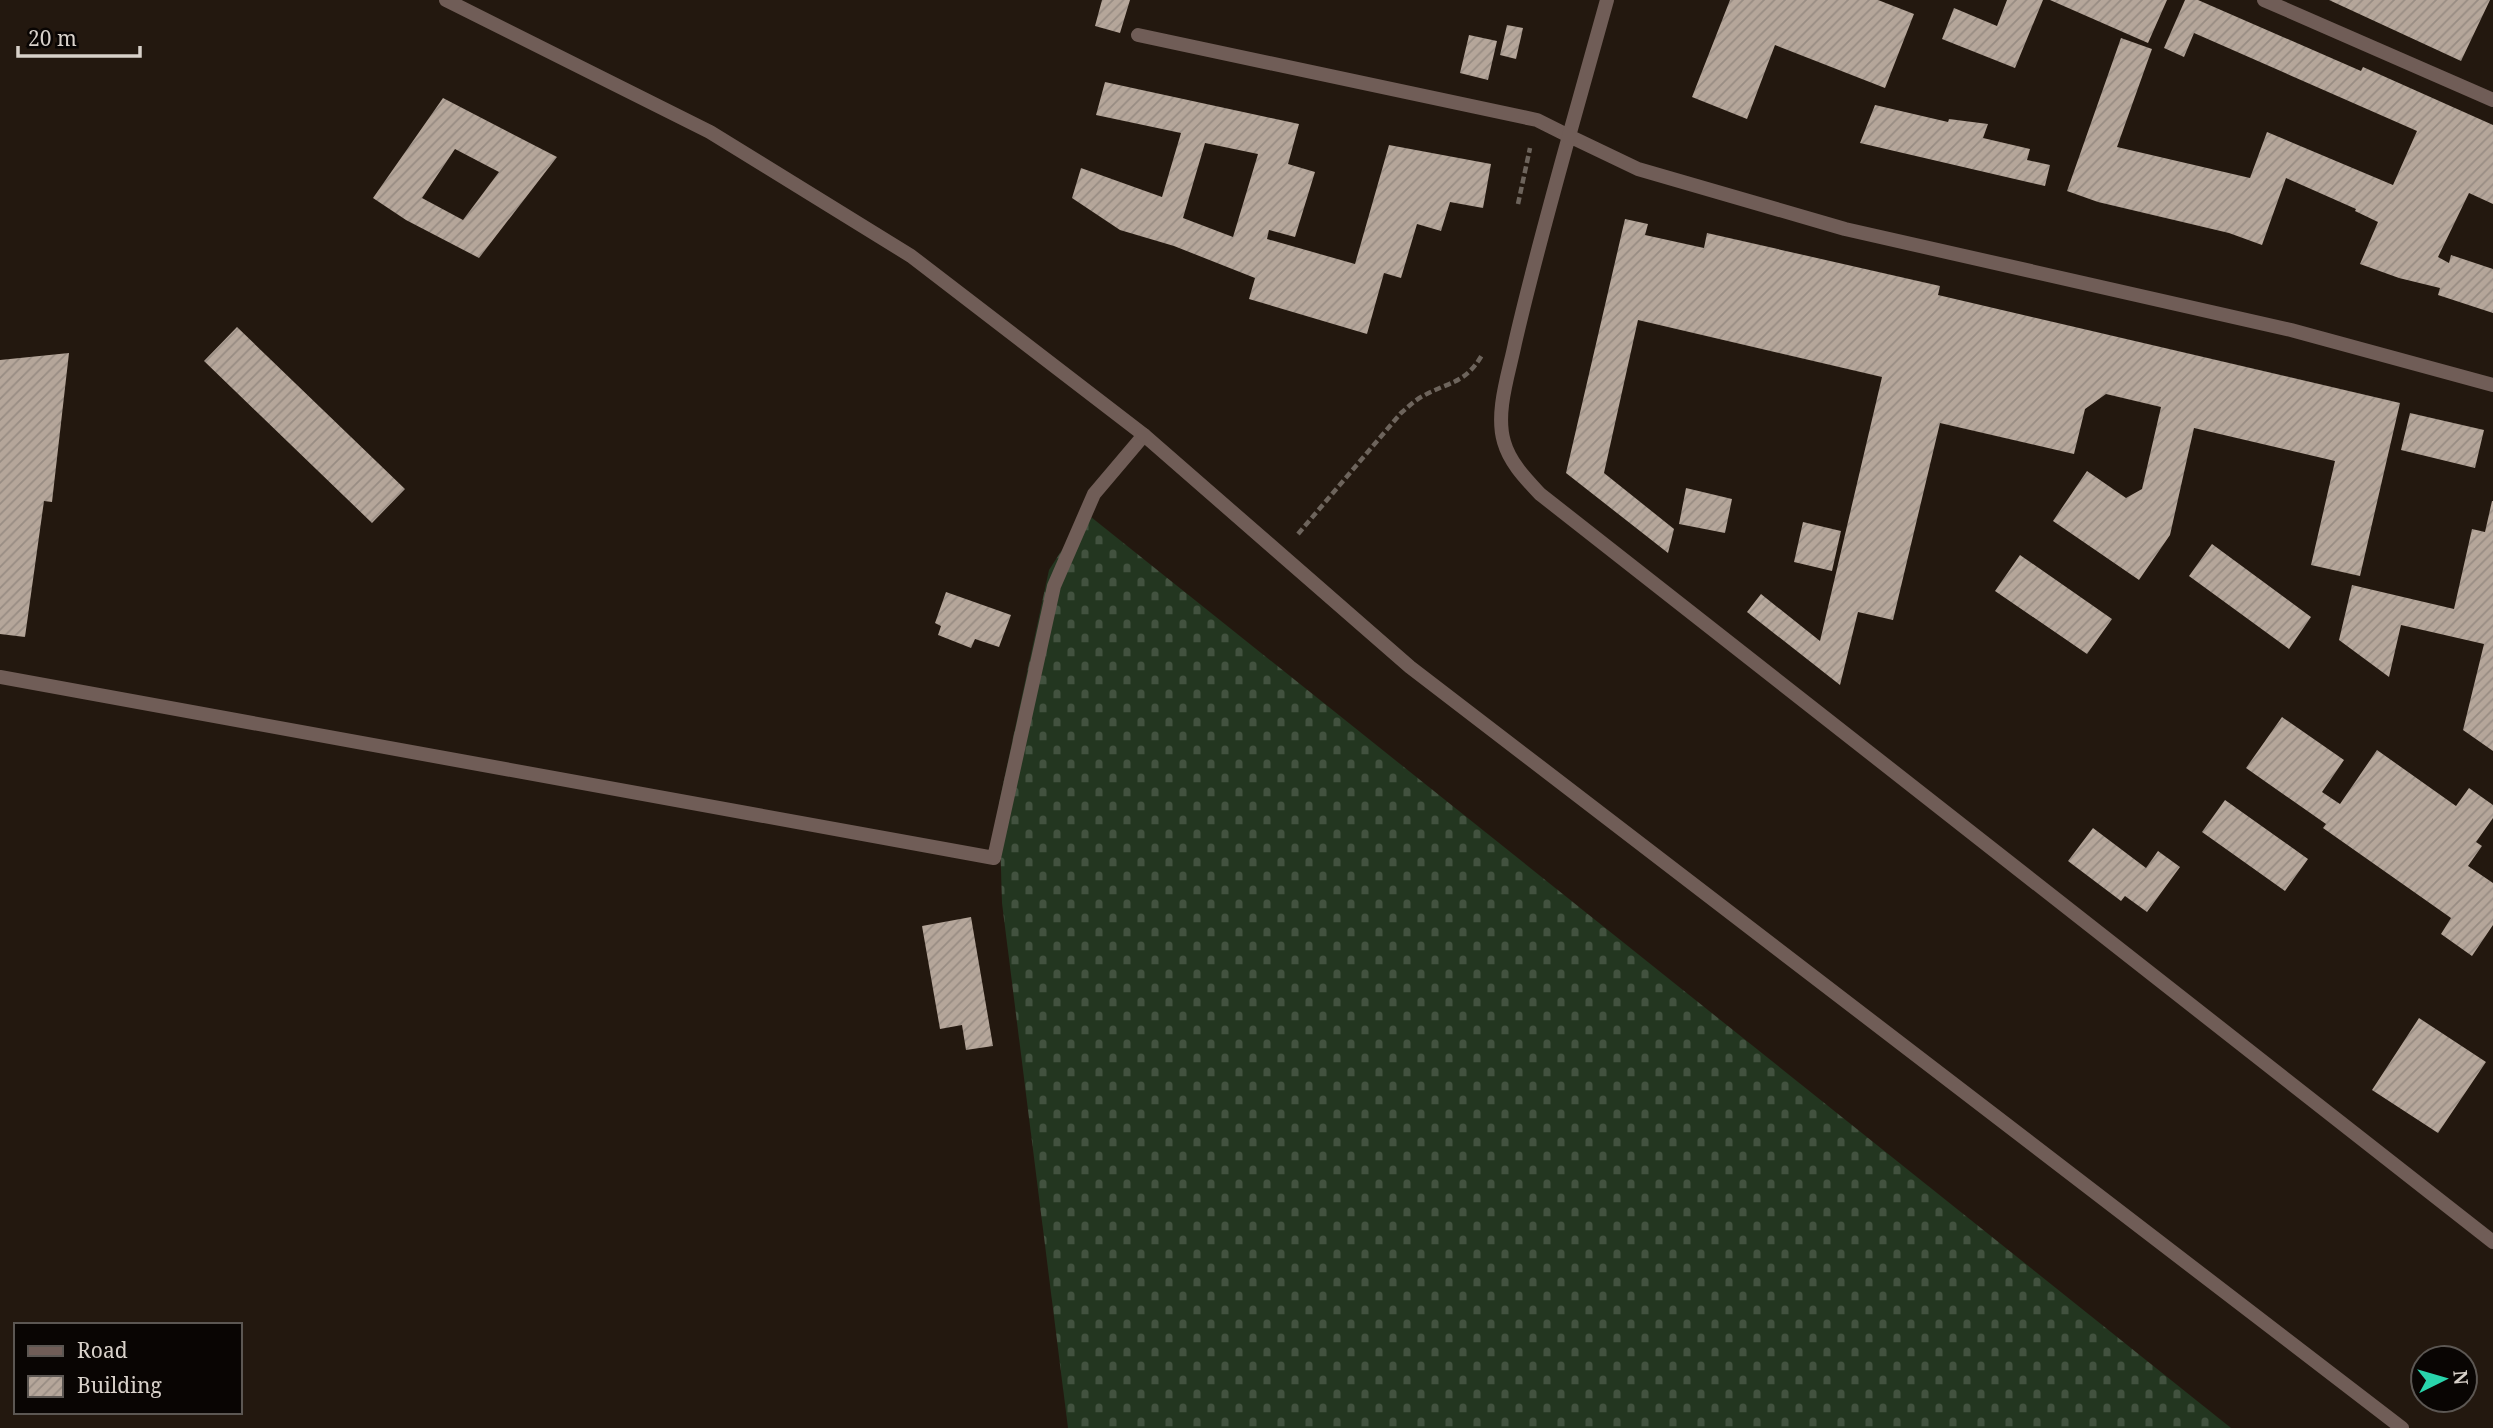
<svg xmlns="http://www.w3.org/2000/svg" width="2493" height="1428" font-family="'Noto Serif',serif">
<defs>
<pattern id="cemetery-stones" width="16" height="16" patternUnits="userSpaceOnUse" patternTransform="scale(1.75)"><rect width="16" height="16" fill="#233620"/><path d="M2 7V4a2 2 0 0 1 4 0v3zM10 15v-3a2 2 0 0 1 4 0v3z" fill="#42523f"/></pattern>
<pattern id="building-hatch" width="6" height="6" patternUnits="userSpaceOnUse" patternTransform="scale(1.75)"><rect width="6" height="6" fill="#b5a69a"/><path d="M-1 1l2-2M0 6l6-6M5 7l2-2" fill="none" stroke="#988c83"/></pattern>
</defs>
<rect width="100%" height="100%" fill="#23180f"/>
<path fill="url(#cemetery-stones)" d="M1086 513 2231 1428H1068L1002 903 999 803 1049 570Z"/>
<path fill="url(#building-hatch)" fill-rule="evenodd" d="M1102 0H1130L1120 33 1095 26Z
M1730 0H1878L1914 14 1885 88 1775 45 1747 119 1692 97Z
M2007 0H2043L2015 68 1942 39 1954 8 1997 26Z
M2050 0H2167L2148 43Z
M2185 0H2198L2361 71 2363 67 2493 125V204L2469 193 2438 257 2449 263 2451 255 2493 269V313L2438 295 2440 288 2399 278 2360 264 2378 222 2355 211 2356 209 2286 178 2262 245 2229 233 2098 202 2067 191 2121 38 2152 49 2117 147 2250 178 2267 132 2393 185 2417 131 2194 33 2184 57 2164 48Z
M2329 0H2490L2461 61Z
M1507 25 1523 28 1516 59 1500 55Z
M1469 35 1497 41 1488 80 1460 73Z
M1105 82 1299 124 1288 164 1315 172 1295 237 1269 230 1267 239 1355 264 1389 145 1491 164 1483 208 1450 202 1441 231 1417 224 1401 278 1384 273 1367 334 1249 299 1255 278 1174 246 1120 230 1072 198 1081 168 1162 197 1181 133 1096 115ZM1205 143 1258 154 1233 237 1183 218Z
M443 98 557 157 479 258 406 220 373 198ZM455 149 499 172 463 220 422 198Z
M1875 105 1948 122 1949 119 1988 124 1983 138 2030 149 2027 160 2050 165 2045 186 1860 143Z
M1625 219 1648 224 1645 235 1704 248 1707 233 1940 286 1938 295 2400 403 2360 576 2311 565 2335 461 2194 428 2170 535 2139 580 2053 521 2087 471 2126 498 2142 489 2161 407 2106 394 2085 409 2074 454 1940 423 1893 620 1858 612 1840 685 1747 612 1761 594 1820 641 1882 377 1638 320 1604 473 1674 529 1668 553 1566 473Z
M237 327 405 489 372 523 204 361Z
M69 353 52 502 44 501 25 637 0 634V360Z
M2410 413 2484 430 2475 468 2401 450Z
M1686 488 1732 499 1725 533 1679 524Z
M2492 501H2493V751L2463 730 2484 644 2401 625 2389 677 2339 640 2352 585 2454 609 2472 529 2485 532Z
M1803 522 1841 531 1832 571 1794 562Z
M2212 544 2311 617 2289 649 2189 576Z
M2020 555 2112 619 2087 654 1995 591Z
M946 592 1011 615 999 647 975 639 971 648 938 635 941 626 935 623Z
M2282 717 2344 760 2322 792 2340 804 2377 750 2456 806 2469 788 2493 805V818L2476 842 2482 846 2468 866 2493 883V925L2472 956 2441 934 2451 918 2323 828 2326 824 2246 768Z
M2225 800 2308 859 2285 891 2202 832Z
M2093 828 2146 868 2158 851 2180 867 2147 912 2125 896 2121 901 2068 861Z
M971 917 993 1046 966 1050 962 1025 940 1029 922 926Z
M2419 1018 2486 1062 2438 1133 2372 1090Z"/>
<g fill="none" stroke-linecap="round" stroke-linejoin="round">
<path stroke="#6d645c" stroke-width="4.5" stroke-dasharray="7 3.5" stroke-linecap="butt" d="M1518 204 1530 148
M1298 534 1401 413C1408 407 1415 400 1423 396 1450 381 1465 384 1482 355"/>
<path stroke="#705d57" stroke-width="14" d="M1138 35 1537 120 1569 136
M0 677 994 858 1054 586 1094 494 1144 435"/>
<path stroke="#705d57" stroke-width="14" d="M446 0 710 132 911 256 1144 435 1410 667 2402 1428
M1607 0 1569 136 1638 169 1845 229 2291 330 2493 385
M2264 0 2493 100
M1569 136C1550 205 1531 273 1515 343 1509 373 1495 412 1504 442 1510 463 1526 479 1540 494L2493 1242"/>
</g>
<rect x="14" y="1323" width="228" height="91" fill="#090503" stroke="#5c5753" stroke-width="2"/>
<rect x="28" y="1346" width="35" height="10" fill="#705d57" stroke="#5c5753" stroke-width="2"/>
<text x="77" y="1358" font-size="21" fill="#d8d1ca">Road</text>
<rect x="28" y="1376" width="35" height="21" fill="url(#building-hatch)" stroke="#5c5753" stroke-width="2"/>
<text x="77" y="1393" font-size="21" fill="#d8d1ca">Building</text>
<g transform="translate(2444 1379) rotate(85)"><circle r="33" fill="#090503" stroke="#5c5753" stroke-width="2"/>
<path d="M0-5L12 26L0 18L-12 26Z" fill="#29d5ac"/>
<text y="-10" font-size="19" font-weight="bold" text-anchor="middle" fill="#d8d1ca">N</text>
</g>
<path d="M18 46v10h122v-10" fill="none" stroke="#d8d1ca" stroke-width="3.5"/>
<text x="28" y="46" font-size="21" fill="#d8d1ca" stroke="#090503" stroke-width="5" paint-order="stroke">20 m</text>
</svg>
